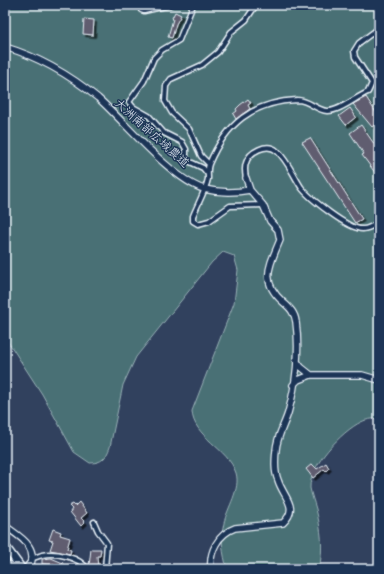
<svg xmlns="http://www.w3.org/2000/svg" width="384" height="574" font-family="Delius,'Klee One',sans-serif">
<defs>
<filter id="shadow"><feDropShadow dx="2.5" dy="2.5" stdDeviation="0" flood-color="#0009"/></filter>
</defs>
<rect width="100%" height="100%" fill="#31415e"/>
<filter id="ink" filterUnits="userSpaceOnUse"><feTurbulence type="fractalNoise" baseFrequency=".025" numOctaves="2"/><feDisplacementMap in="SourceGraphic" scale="8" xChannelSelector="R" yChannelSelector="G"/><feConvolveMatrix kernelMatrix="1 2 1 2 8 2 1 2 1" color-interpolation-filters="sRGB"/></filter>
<g filter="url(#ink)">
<path fill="#497074" stroke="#98b0b6" d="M5 5H379V418C373 419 366 419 361 422 342 431 309 466 310 488 311 494 314 502 316 509 321 529 324 548 319 569H227C223 553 220 539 224 523 227 508 241 489 236 473 228 448 193 437 192 411L234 303 238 270 234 256 223 252 212 262 136 357 123 385 110 447C106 458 102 463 90 463L74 452 42 394 5 337Z"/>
<path fill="#615d70" stroke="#e8f1f8" filter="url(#shadow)" d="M175 12 181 15 176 24 172 38 168 37 173 19 172 18Z
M84 19 94 20 93 35 83 34Z
M366 97 377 114 379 112V121L372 127 353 104Z
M248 99 251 103 248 105 250 109 236 119 233 114 237 111 236 109 240 105Z
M350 108 356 117 346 125 339 116Z
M361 125 379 151V178L362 155 364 154 350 133Z
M310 138 362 219 355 223 302 142Z
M326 463 329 468 326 471 324 469 313 478 306 469 312 464 317 469Z
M79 502 87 513 81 518 85 522 81 526 70 512 72 509 69 506 73 504 75 506Z
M53 529 61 532 60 535 70 538 67 549 71 550 70 554 50 550 53 541 49 540Z
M91 549H101L100 556H97L98 568 89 566Z
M51 558 63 563 61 569 54 568V565L42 564V559Z"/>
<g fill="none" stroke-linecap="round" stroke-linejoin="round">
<g stroke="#e8f1f8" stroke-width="7">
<path id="street" d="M141 5V10L144 11 170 5
M193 5 179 40 162 50 154 58 144 81 129 102 133 107 149 116 164 133 182 142 186 149V160L203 168 207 173
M209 164 201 156 189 129 172 113 165 101 166 86 171 79 202 65 218 52 231 32 246 20 256 5
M246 178C245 173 244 168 246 163 249 152 267 142 277 151 288 161 293 175 301 187 309 198 349 230 363 229 369 229 374 225 379 222
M263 205 230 206 209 221 198 224 193 221V216C197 206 206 189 208 179 208 174 207 169 209 164 226 124 252 102 297 100 309 100 316 110 327 111 339 112 356 97 368 92L372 83 355 57 354 51 359 43 379 28
M94 522 98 531 107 543 105 569
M27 566 33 558C37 557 39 556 42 555 55 552 80 557 87 569"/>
</g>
<g stroke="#e8f1f8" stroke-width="8">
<path id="secondary" d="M5 47C39 57 71 76 98 98 125 122 171 179 204 189 220 193 234 193 250 190
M311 375H362L379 380
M293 385 298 380 311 375 301 367 296 360
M5 526C20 537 40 547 29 569
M211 569C209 552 218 534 235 528L283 523C300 507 283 497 278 480 274 471 275 460 276 450 277 436 284 426 288 413 296 385 300 351 296 322 295 313 290 308 283 302 259 281 270 265 280 240L278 230 270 221 263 205 250 190 246 178"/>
</g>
<g stroke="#e8f1f8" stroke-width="10">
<path id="highway" d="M5 546 22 569
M5 564 18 569"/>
</g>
<use href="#street" stroke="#1d3557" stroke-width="4"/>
<use href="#secondary" stroke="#1d3557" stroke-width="5.5"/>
<use href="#highway" stroke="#1d3557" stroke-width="7"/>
</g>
</g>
<g text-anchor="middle" stroke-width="3" stroke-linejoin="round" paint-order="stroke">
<g font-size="12" fill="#e8f1f8" stroke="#1d3557">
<text transform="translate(152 133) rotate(42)" y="4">大洲南部広域農道</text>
</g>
</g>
<rect width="384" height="574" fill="none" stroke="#1d3557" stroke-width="20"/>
<rect x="10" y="10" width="364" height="554" fill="none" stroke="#e8f1f8" stroke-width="1.5" filter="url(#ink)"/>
</svg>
